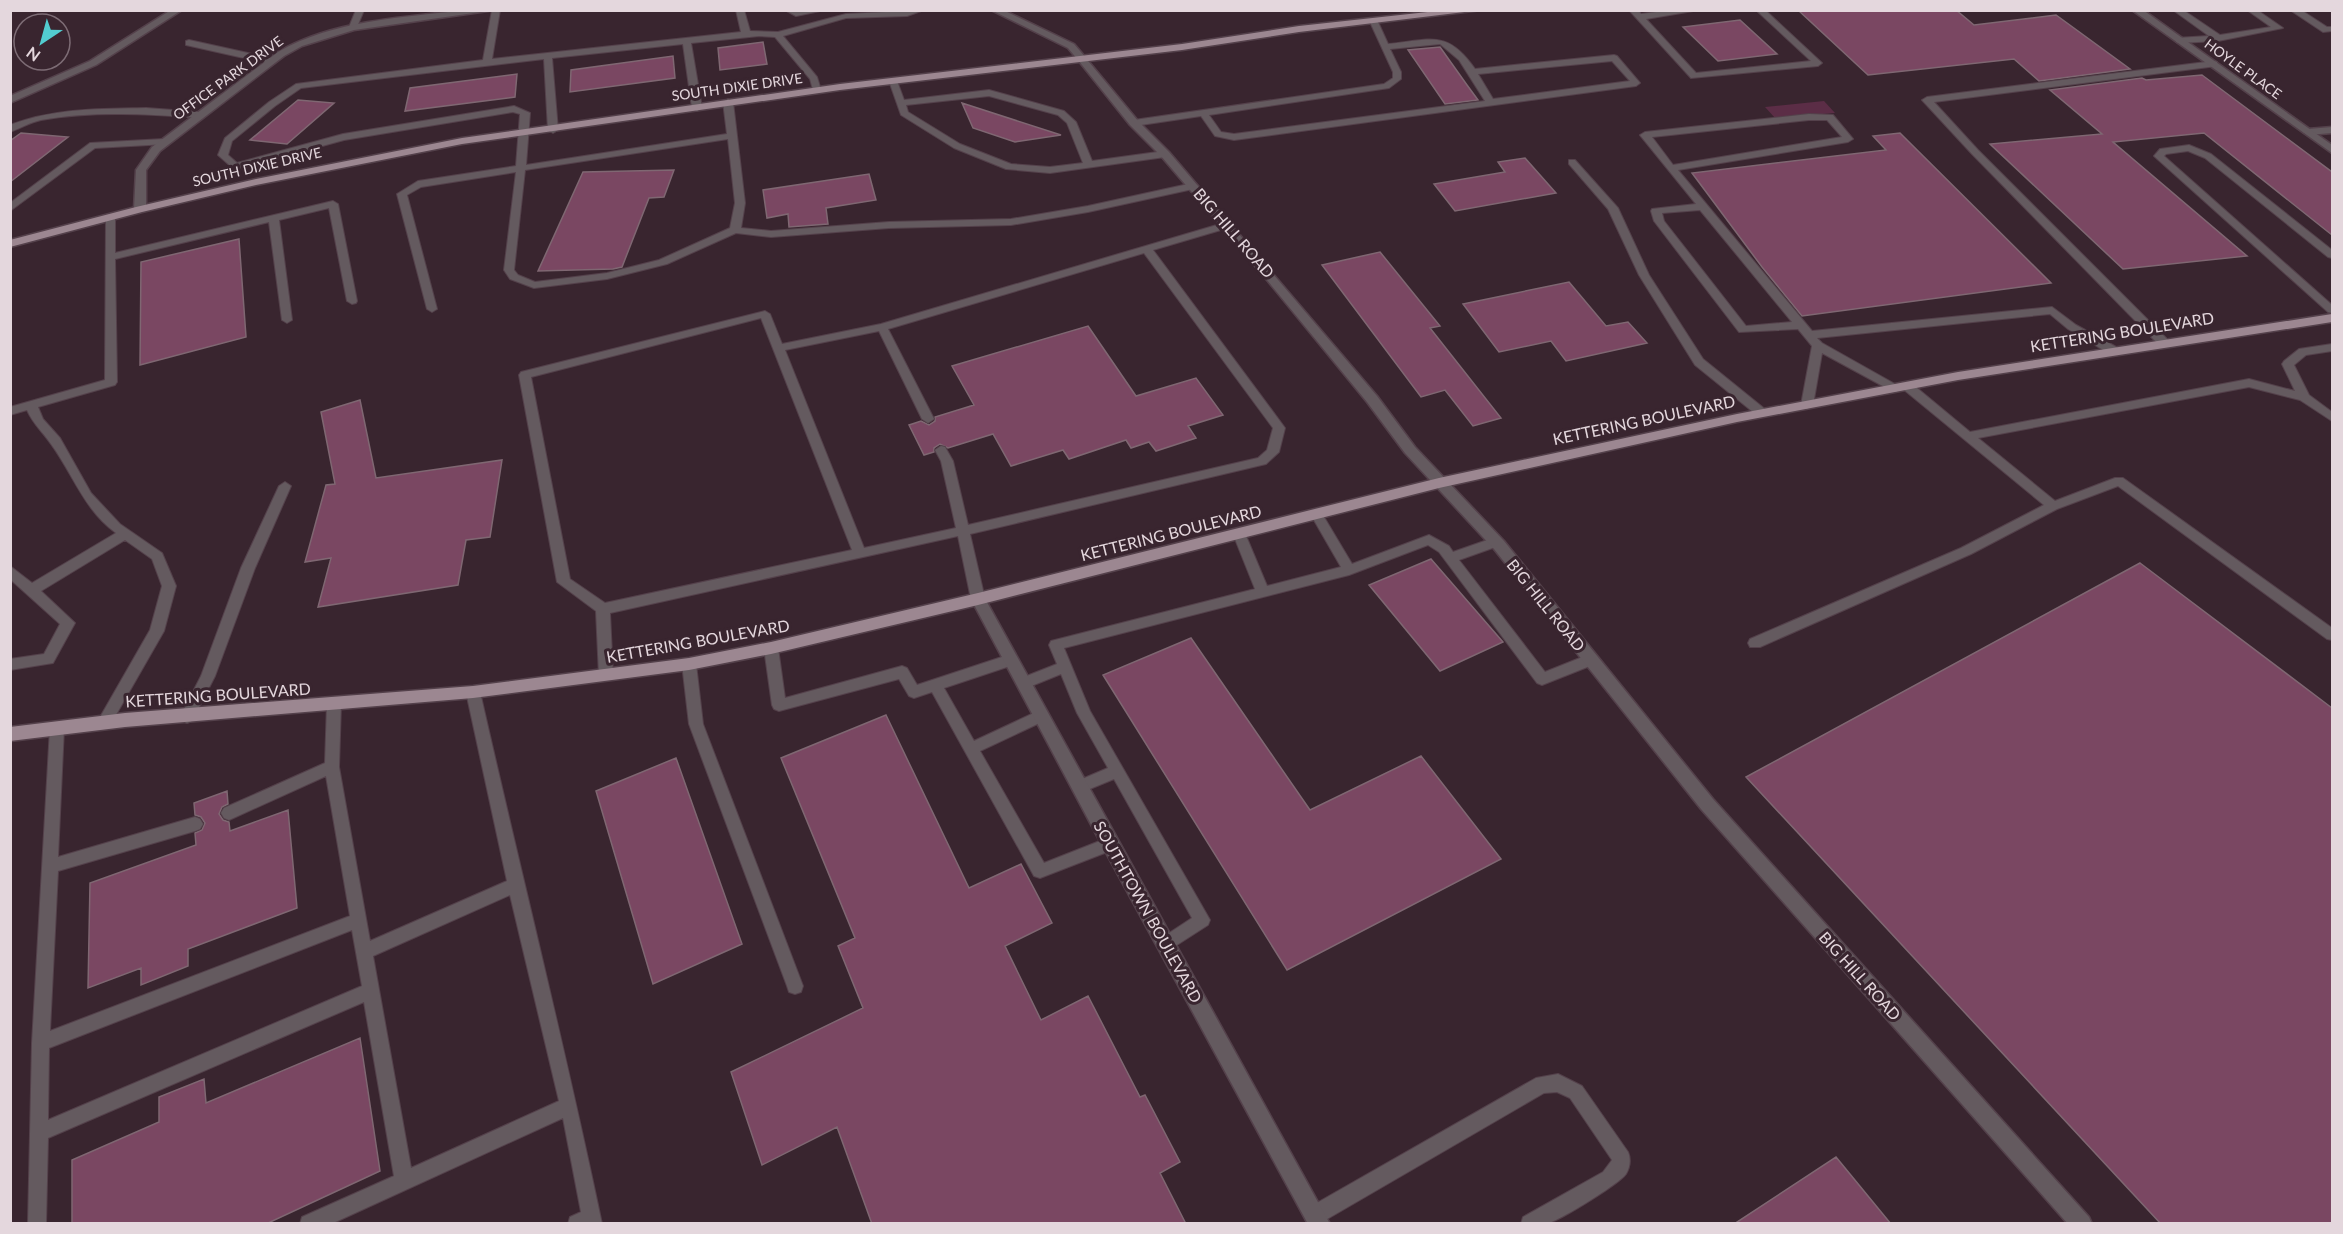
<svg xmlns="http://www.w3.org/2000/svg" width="2343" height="1234" font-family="Lato,sans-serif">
<rect width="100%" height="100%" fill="#39252f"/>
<path fill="#5b2d46" d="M1824 101 1835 113 1775 118 1765 107Z"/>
<path fill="#7a4762" stroke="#7f6772" stroke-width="1.5" d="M1798 10H1956L1974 25 2056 15 2130 69 2039 81 2014 59 1868 75Z
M1740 20 1777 54 1718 61 1683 27Z
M763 42 767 64 720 70 718 48Z
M1440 47 1467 85 1478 100 1445 104 1408 50Z
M673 56 675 78 570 92 571 70Z
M517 74 515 97 405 111 410 88Z
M2202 75 2332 172V235L2204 133 2113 142 2247 256 2123 269 1990 144 2102 134 2050 90 2142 78 2146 80Z
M298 100 334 103 287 144 250 140Z
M962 103 1061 135 1015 142 973 128Z
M21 133 68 137 10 182V141Z
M1900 133 2051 283 1802 316 1762 267 1692 173 1886 150 1873 136Z
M1525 158 1556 193 1455 211 1434 184 1505 172 1498 162Z
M674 170 664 197 649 198 622 267 613 269 538 271 583 172Z
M869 174 876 200 826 208 828 224 789 227 788 214 767 218 763 190Z
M239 239 246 337 140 365 141 262Z
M1380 252 1440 326 1430 328 1501 418 1473 426 1445 390 1421 397 1322 265Z
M1569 282 1606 326 1628 322 1647 343 1566 361 1551 341 1499 352 1463 304Z
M1088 326 1136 396 1196 378 1223 415 1188 426 1196 438 1156 451 1149 442 1131 448 1126 440 1069 459 1063 450 1011 466 993 434 948 448 940 444 934 448V452L924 455 909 425 921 421 929 425 935 421V417L974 405 952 366Z
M360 400 376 478 502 460 490 537 466 540 458 585 318 607 331 558 305 562 326 485 335 484 321 412Z
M1431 559 1503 642 1440 671 1369 585Z
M2140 563 2332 708V1224H2161L1746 777Z
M1191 638 1310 810 1421 756 1501 859 1287 970 1103 675Z
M886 715 969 888 1021 864 1052 923 1005 946 1041 1020 1088 996 1140 1097 1145 1095 1180 1162 1160 1173 1186 1224H872L837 1127 762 1165 731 1072 863 1008 838 946 855 938 781 758Z
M676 758 742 944 653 984 596 791Z
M227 791 228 804 222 807 219 814 223 820 229 822 230 831 288 810 297 908 188 949V966L141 985V968L88 988 90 883 196 845 195 833 202 830 205 823 201 817 195 815 194 803Z
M360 1038 380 1171 266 1224H72V1160L159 1122V1097L204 1079 206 1103Z
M1836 1157 1891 1224H1734Z"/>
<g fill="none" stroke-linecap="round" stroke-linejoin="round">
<g stroke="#54414b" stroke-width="2">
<path id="service" d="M356 10H364L357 27 353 30 349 27Z
M492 10H500L492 59 741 32 736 10H744L750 31 778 32 846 14 924 10 907 16 846 18 783 36 817 77 821 90 817 93 813 90 810 79 775 37 759 36 691 43 702 108 697 111 692 108 683 44 552 58 558 130 553 133 548 130 544 59 301 88 275 106 232 141 228 155 237 163 343 134 514 106 530 113 526 165 727 134 723 102 728 99 733 102 745 203 741 228 771 231 889 222 1011 219 1088 206 1193 183 1198 186 1193 189 1088 212 1011 225 889 228 771 237 736 233 667 264 607 279 534 288 510 279 504 270 516 172 421 187 407 195 437 309 432 312 427 309 397 194 418 181 516 166 520 114 513 112 344 140 235 170 218 155 225 138 269 102 296 84 483 60ZM728 139 735 203 730 228 659 260 607 273 535 282 518 275 514 270 525 170Z
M785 10H825L796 16Z
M1629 10H1638L1641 14 1671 10H1699L1646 19 1696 73 1811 61 1756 10H1765L1822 63 1818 66 1691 78Z
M2173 10H2183L2220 35 2271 27 2247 10H2257L2283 28 2218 41 2179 43 2176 42V38L2209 36Z
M2290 10H2301L2327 27H2332V31L2323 32Z
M1374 19 1378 22 1388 44C1431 40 1447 29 1475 69L1614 55 1617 56 1640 83 1636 86 1234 140 1215 136 1201 116 1134 126 1129 123 1134 120 1384 84 1393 78V72L1370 22ZM1440 44 1459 60 1485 101 1234 134 1221 132 1209 115 1389 88 1401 79V72L1390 49ZM1612 61 1630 81 1493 99 1478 74Z
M189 40 271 58 275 61 271 64 186 45V41Z
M2214 61 2217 62V66L1934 102 1978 150 2168 340 2170 343 2164 347 2160 346 1972 154 1922 100 1927 97Z
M890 79 897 81 904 100 989 90 1064 111 1076 122 1092 161 1165 151 1170 154 1165 157 1050 173 1006 169 954 148 901 115 889 81ZM989 96 1058 115 1067 123 1083 163 1050 167 1011 164 960 144 908 112 906 105Z
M146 108 200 112 205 115 200 118C147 114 93 111 41 120 31 122 21 128 10 132V125C54 108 99 109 146 108Z
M1809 114 1833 115 1853 139 1848 142 1678 170 1812 331 2052 307 2076 325 2118 348V354H2110L2068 329 2050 314 1817 338 1822 343 1902 388 1896 392 1892 391 1822 353 1813 405 1807 409 1803 408 1801 405 1812 346 1798 329 1739 332 1654 221 1651 211 1652 209 1696 204 1640 135 1645 132ZM1809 120H1827L1842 137 1673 165 1652 137ZM1700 210 1792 322 1746 326 1664 221 1662 213Z
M164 139 169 142 167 144 95 148 10 211V203L90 143Z
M2189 145 2211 154 2332 250V258L2328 257 2205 158 2188 151 2166 154 2164 156 2332 305V313L2328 312 2154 156 2160 149Z
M1569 160H1575L1618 208 1649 275 1703 359 1766 410 1768 413 1766 416H1758L1695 365 1639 275 1608 209 1569 164Z
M333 201 338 204 357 301 356 303 352 304 347 301 329 208 279 220 292 320 287 323 282 320 269 222 115 259 117 382 115 385 38 407 43 419 60 438 91 493 120 524 162 553 176 586 164 631 109 727 104 729 99 727 97 723 99 719 150 630 162 586 152 559 125 540 41 591 75 623 53 663 10 670V659L44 654 60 624 10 579V566L32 583 116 533C84 510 73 474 51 444 43 432 33 424 27 410L10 415V407L105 380 106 215H114L115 217V253Z
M1227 222 1232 225 1231 227 1153 250 1285 428 1279 452 1266 464 970 534 985 599 978 604 971 599 958 536 610 613 613 676 611 680H601L599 676 596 611 557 582 519 375 521 372 765 311 770 314 782 344 881 324ZM1144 253 1273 428 1267 450 1258 458 968 525 953 461 945 447 941 446 935 450 941 461 956 528 864 548 785 350 879 331 922 419 928 423 934 419 888 329ZM761 318 852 550 605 603 570 579 531 377Z
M2332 344V351L2306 355 2294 365 2309 395 2332 412V421L2300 400 2249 387 1978 438 2055 501 2115 478H2123L2332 628V640L2327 639 2118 486 2057 509 1971 554 1760 647H1750L1748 643 1750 639 1961 548 2044 505 1903 389V383H1911L1970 432 2249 379 2295 391 2282 364 2284 361 2299 349Z
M285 482 291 486 255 568 215 676 192 721 187 723 182 721 180 717 201 676 241 568 279 486Z
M1317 510 1321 512 1352 564 1429 535 1449 546 1453 552 1496 537 1501 539 1502 542 1501 545 1459 560 1545 672 1590 654 1595 656 1597 660 1595 664 1542 685 1537 683 1439 552 1428 545 1349 575 1064 648 1090 711 1210 920 1208 925 1166 952 1160 949 1158 944 1160 939 1192 918 1114 779 1080 793 1075 792 1073 787 1075 782 1108 768 1077 713 1061 674 1024 689 1019 687 1017 683 1019 679 1057 664 1049 645 1051 641 1255 589 1233 534 1234 531H1244L1267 586 1341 567 1311 515Z
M771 643 776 644 778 648 785 698 902 666 907 668 917 685 1011 654 1016 656 1018 660 1016 664 944 688 974 741 1036 712 1041 710 1046 712 1048 716 1046 720 980 751 1044 863 1110 837 1115 839 1118 844 1115 849 1040 878 1034 876 932 692 914 698 909 696 899 679 779 711 774 709 772 705 764 648 766 644Z
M689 658 694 660 696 664 703 724 803 986 801 992 795 994 789 992 787 986 689 724 682 664 684 660Z
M473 686 478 688 480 692C520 869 565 1046 602 1224H568L570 1217 581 1212 563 1118 331 1224H300L302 1217 394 1176 364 1002 48 1138 46 1224H28L32 1043 50 728 52 724 57 722 62 724 64 728 58 857 195 817 200 819 203 824 200 829 195 831 58 871 50 1031 350 916 326 776 229 820 224 818 221 813 224 808 325 763 327 704 329 700 334 698 339 700 341 704 339 767 370 941 507 881 466 692 468 688ZM510 895 559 1101 411 1168 373 956ZM352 930 362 986 48 1120 49 1048Z
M1558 1074 1582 1086 1628 1152C1631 1159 1630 1167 1626 1174 1619 1184 1562 1219 1549 1223 1541 1226 1529 1224 1521 1224L1523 1217 1603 1172 1612 1160 1570 1098 1557 1092 1544 1093 1322 1222 1317 1224 1308 1222 1306 1215 1308 1208 1536 1078Z"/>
</g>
<g stroke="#54414b" stroke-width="3">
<path id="minor" d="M171 10H182L96 65 10 103V96L90 61Z
M465 10H495L354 30 302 46 284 56 160 151 146 170V209L140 212 134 209 136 170 152 147 278 52C334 20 401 18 465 10Z
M991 10H1003L1074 44 1086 58 1078 60 1068 48Z
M2332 127V133L2308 135 2303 132 2308 129Z
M978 593 983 595 1330 1224H1308L1104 849 971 599 973 595Z"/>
</g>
<g stroke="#54414b" stroke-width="3">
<path id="tertiary" d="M2132 10H2143L2332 145V153Z
M1078 56H1084L1138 121 1169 152 1377 396 1415 447 1504 541 1713 799 2089 1217 2092 1224H2068L1701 809 1494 549 1405 453 1367 402 1267 280 1161 156 1130 125 1078 60Z"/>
</g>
<g stroke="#54414b" stroke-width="3">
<path id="primary" d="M1446 10H1481L1299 32 1182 50 840 90 462 144 256 185 142 212 10 247V240L136 207 256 179 462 138 840 84 1182 44 1299 26Z
M2332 314V322L1958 380 1737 422 1439 488 978 605 771 654 689 670 473 698 125 727 10 741V727L125 713 473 686 689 658 771 642 978 593 1439 478 1737 414 1958 372Z"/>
</g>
<use href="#service" fill="#645a5f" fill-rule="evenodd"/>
<use href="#minor" fill="#645a5f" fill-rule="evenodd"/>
<use href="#tertiary" fill="#645a5f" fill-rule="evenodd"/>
<use href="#primary" fill="#9c8791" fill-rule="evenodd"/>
</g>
<g text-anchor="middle" stroke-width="6" stroke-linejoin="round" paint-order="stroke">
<g font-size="14" fill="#e4d7dd" stroke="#39252f">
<text transform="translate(2243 69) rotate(36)" y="5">HOYLE PLACE</text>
<text transform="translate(228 78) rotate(-36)" y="5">OFFICE PARK DRIVE</text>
<text transform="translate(737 87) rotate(-8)" y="5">SOUTH DIXIE DRIVE</text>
<text transform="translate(257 167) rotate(-13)" y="5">SOUTH DIXIE DRIVE</text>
</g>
<g font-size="16" fill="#e4d7dd" stroke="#39252f">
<text transform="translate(1234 233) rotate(49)" y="6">BIG HILL ROAD</text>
<text transform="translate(2122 332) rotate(-9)" y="6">KETTERING BOULEVARD</text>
<text transform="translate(1644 420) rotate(-12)" y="6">KETTERING BOULEVARD</text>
<text transform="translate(1171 533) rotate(-14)" y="6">KETTERING BOULEVARD</text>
<text transform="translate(1546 605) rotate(51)" y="6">BIG HILL ROAD</text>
<text transform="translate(698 641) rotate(-10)" y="6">KETTERING BOULEVARD</text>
<text transform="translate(218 695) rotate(-4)" y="6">KETTERING BOULEVARD</text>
<text transform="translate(1148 912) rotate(61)" y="6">SOUTHTOWN BOULEVARD</text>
<text transform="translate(1860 976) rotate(48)" y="6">BIG HILL ROAD</text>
</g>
</g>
<rect width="2343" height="1234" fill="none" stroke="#e4d7dd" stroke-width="24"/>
<g transform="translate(42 42) rotate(216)"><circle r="28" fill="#39252f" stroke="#7d6c75" stroke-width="1.5"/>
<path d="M0-4.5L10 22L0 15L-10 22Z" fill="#52cdd0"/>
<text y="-9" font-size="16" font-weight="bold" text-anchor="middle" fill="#e4d7dd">N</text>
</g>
</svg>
